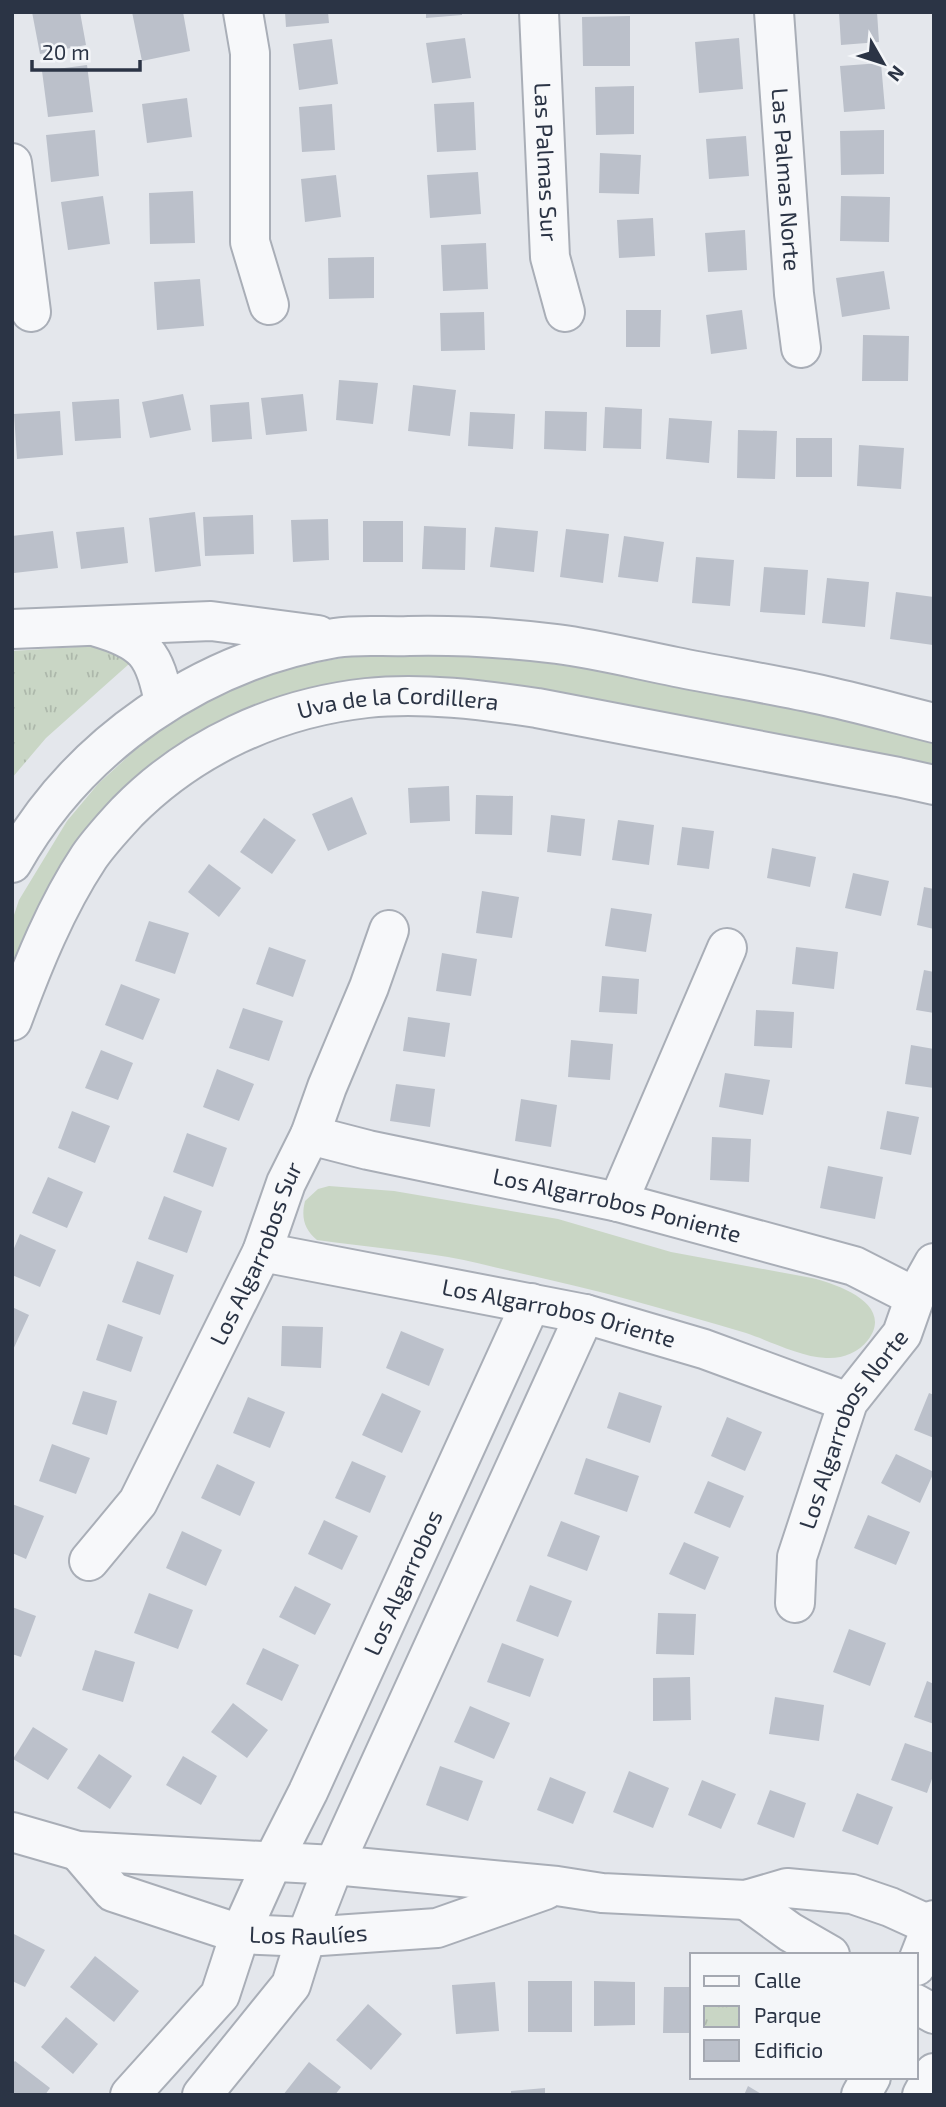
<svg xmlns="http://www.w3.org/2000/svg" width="946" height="2107" font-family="'Exo 2',sans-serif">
<defs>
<pattern id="park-tufts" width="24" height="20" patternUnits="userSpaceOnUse" patternTransform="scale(1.75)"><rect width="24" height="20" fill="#c9d6c5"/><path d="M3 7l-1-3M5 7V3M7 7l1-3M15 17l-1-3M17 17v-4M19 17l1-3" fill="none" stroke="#adb8ab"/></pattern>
</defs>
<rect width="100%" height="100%" fill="#e4e7ec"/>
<path fill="#c9d6c5" d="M380 651C425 652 469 654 514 659 655 676 795 709 934 738V766L500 687 170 754 12 981V921L19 900 67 821 98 784 145 741 208 698 254 679 304 665Z
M329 1186 394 1191 558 1219 671 1252 812 1278C837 1284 895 1304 868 1340 858 1353 842 1359 826 1358 801 1357 770 1341 746 1333 709 1322 671 1311 634 1301 594 1290 555 1281 515 1272 493 1267 471 1261 448 1257 405 1250 361 1246 317 1240 304 1229 301 1217 305 1201L318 1189Z"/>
<path fill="url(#park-tufts)" d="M123 644 134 655 129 664 46 738 12 778V651Z"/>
<path fill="#bbc0ca" d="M32 12H80L86 45 40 54Z
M132 12H183L190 51 142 61Z
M285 12H328L329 23 286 27Z
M426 12H462V15L426 18Z
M839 12H877L879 42 841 45Z
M630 16V66H583L582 17Z
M465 38 471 78 432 83 426 43Z
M739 38 743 89 699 93 695 42Z
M332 39 338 84 299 90 293 44Z
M881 63 885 109 844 112 840 66Z
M87 65 93 112 48 117 42 71Z
M634 86V134L596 135 595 87Z
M187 98 192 137 147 143 142 104Z
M474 102 476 150 437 152 434 104Z
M332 104 335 150 302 152 299 107Z
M95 130 99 176 51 182 46 135Z
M884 130V174L841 175 840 131Z
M746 136 749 176 709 179 706 139Z
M600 153 641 155 639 194 599 193Z
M478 172 481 214 430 218 427 175Z
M336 175 341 217 305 222 301 179Z
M193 191 195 243 150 244 149 193Z
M103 196 110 244 68 250 61 202Z
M841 196 890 197 889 242 840 241Z
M653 218 655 256 619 258 617 220Z
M745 230 747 270 708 272 705 233Z
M486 243 488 289 443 291 441 245Z
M374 257V298L329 299 328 258Z
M884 271 890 309 842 317 836 278Z
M200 279 204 326 157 330 154 282Z
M626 310H661L660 347H626Z
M742 310 747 349 711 354 706 315Z
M484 312 485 350 441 351 440 313Z
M863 335 909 336 908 381H862Z
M339 380 378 383 373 424 336 420Z
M413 385 456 390 450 436 408 431Z
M183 394 191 430 150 438 142 402Z
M303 394 307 431 266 435 261 398Z
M119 399 121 438 75 441 72 402Z
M249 402 252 439 212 442 210 405Z
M605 407 642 409 641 449 603 448Z
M60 411 63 455 17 459 14 414Z
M545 411 587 412 586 451 544 449Z
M470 412 515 414 513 449 468 446Z
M669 418 712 421 709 463 666 459Z
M738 430 777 431 775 479 737 478Z
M796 438H832V477H796Z
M859 445 904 448 901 489 857 486Z
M195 512 201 566 155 572 149 518Z
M253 515 254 554 205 556 203 517Z
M328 519 329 560 293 562 291 520Z
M363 521H403V562H363Z
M424 526 466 528 465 570 422 569Z
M124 527 128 563 81 569 76 532Z
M495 527 538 531 534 572 490 567Z
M566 529 609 534 603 583 560 577Z
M53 531 58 568 14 573 12 536Z
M624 536 664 542 658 582 618 577Z
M696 557 734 560 730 606 692 603Z
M764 567 808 570 805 615 760 612Z
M827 578 869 582 865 627 822 623Z
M896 592 934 597 933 645 890 639Z
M449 786 450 821 410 823 408 788Z
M476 795 513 796 512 835 475 834Z
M352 797 367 834 328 851 312 814Z
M551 815 585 819 581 856 547 852Z
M264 818 296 840 272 874 240 852Z
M618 820 654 825 649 865 612 860Z
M682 827 714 831 709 869 677 865Z
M772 848 816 857 810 887 767 878Z
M209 864 241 888 219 917 188 892Z
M853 873 889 881 881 916 845 908Z
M924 887 934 889V929L917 925Z
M482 891 519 897 512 938 476 933Z
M611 908 652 914 646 952 605 946Z
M149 921 189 933 175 974 135 961Z
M269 947 306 960 293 997 256 984Z
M796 947 838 952 834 989 792 984Z
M442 953 477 959 471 996 436 991Z
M924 970 934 972V1013L916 1010Z
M602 976 639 979 637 1014 599 1012Z
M121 984 160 999 143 1040 105 1025Z
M243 1008 283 1021 269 1061 229 1048Z
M756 1010 794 1012 792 1048 754 1046Z
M408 1017 450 1023 445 1057 403 1051Z
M571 1040 613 1044 610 1080 568 1077Z
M911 1045 934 1049V1088L905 1084Z
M101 1050 133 1063 118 1100 85 1088Z
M217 1069 254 1084 239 1121 203 1107Z
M725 1073 770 1080 763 1115 719 1107Z
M396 1084 435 1089 430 1127 390 1121Z
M521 1099 557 1105 551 1147 515 1141Z
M72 1111 110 1126 95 1163 58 1148Z
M887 1111 919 1117 911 1155 880 1149Z
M187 1133 227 1148 213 1187 173 1172Z
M712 1137 751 1139 749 1182 710 1180Z
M828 1166 883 1177 875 1219 820 1208Z
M48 1177 83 1192 67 1228 32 1213Z
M164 1196 202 1211 187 1253 148 1239Z
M20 1234 56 1250 40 1287 12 1275V1253Z
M137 1261 174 1275 160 1315 122 1302Z
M12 1307 29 1315 12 1352Z
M108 1324 143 1337 131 1372 96 1360Z
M282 1326 323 1327 321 1368 281 1366Z
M401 1331 444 1349 429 1386 386 1368Z
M83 1391 117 1401 107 1435 72 1424Z
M619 1392 662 1406 650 1443 607 1428Z
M382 1393 421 1411 402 1453 362 1435Z
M929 1393 934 1395V1438L914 1430Z
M248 1397 285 1412 270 1448 233 1433Z
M727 1417 762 1432 745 1471 711 1456Z
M52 1444 90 1458 76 1494 39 1481Z
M896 1454 934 1472 920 1503 881 1483Z
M586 1458 639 1476 627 1512 574 1494Z
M352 1461 386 1476 370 1513 335 1498Z
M217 1464 255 1482 240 1516 201 1498Z
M708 1481 744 1496 730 1528 694 1513Z
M12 1504 44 1516 26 1559 12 1553Z
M868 1515 910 1532 896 1565 854 1548Z
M324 1520 358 1536 342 1570 308 1554Z
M561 1521 600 1536 587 1571 547 1556Z
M182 1531 222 1550 206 1586 166 1568Z
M684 1542 719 1557 705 1590 669 1574Z
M530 1585 572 1601 558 1637 516 1621Z
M295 1586 331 1604 315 1635 279 1617Z
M149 1593 193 1610 178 1649 134 1633Z
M12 1607 36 1616 21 1657 12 1654Z
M658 1613 696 1614 694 1655 656 1654Z
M849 1629 886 1643 870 1686 833 1672Z
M502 1643 544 1659 530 1697 487 1682Z
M263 1648 299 1665 282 1701 246 1684Z
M95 1650 135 1662 123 1702 82 1690Z
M690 1677 691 1720 653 1721V1678Z
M927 1681 934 1684V1724L914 1717Z
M775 1697 824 1705 819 1741 769 1734Z
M233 1703 268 1730 247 1758 211 1732Z
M470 1706 510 1723 494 1759 454 1742Z
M33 1727 68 1749 48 1780 13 1759Z
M905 1743 934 1753V1773L927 1793 891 1780Z
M99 1754 132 1776 110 1809 77 1788Z
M183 1756 217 1776 201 1805 166 1785Z
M440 1766 483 1781 468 1821 426 1805Z
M629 1771 669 1788 653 1828 613 1812Z
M550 1777 586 1792 573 1824 537 1810Z
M702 1780 736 1794 721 1829 688 1815Z
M770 1790 806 1803 794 1838 757 1824Z
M857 1793 893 1807 878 1845 842 1831Z
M12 1933 45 1950 25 1987 12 1981Z
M95 1956 139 1991 114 2022 70 1987Z
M528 1981H572V2032H528Z
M594 1981 635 1982V2025L594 2026Z
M495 1982 499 2031 456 2034 452 1985Z
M664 1987H692V2033H663Z
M368 2004 402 2034 371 2070 336 2040Z
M66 2017 98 2044 73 2074 41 2047Z
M15 2061 50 2088 45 2095H12V2064Z
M309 2062 341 2087 335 2095H283Z
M748 2086 763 2095H744Z
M545 2088V2095H511V2091Z"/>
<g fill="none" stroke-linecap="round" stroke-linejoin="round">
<g stroke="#a9aeb7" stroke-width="42">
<g id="minor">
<path d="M243 12 250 53V242L269 305"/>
<path id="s1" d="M539 12 550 257 565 312"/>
<path id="s2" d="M774 12 794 294 801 348"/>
<path d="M12 163 31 312"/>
<path d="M97 627C145 641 155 654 164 703"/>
<path d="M12 629 211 621 318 635"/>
<path d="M12 863C79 744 201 661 335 638 359 634 385 637 409 636 458 635 508 638 557 644 596 649 636 659 676 667 726 677 777 685 826 696 862 704 898 714 934 723"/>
<path id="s3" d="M12 1021C33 964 56 907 89 857 100 841 114 826 127 812 191 747 276 708 367 698 422 692 483 700 537 708L898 777 934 785"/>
<path id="s4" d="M310 1135 368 1150 618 1202 854 1266 915 1297"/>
<path d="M618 1202 727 948"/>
<path id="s5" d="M262 1252 585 1314 704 1349 848 1402"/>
<path id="s6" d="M89 1561 138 1502 262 1252 286 1183 310 1135 327 1087 369 987 389 930"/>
<path id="s7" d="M795 1603 797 1557 848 1402 902 1334 915 1297 934 1263"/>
<path d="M12 1832 78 1851 334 1865 557 1886 602 1893 746 1900 787 1888 852 1894 890 1907 934 1927"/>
<path id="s8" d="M78 1851 113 1892 240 1934 306 1937 437 1928 545 1890"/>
<path d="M746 1900 790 1932 830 1955"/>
<path d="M916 1966 934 1920"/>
<path d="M916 2004 934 2014"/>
<path id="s9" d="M130 2095 220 1995 240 1934 272 1863 308 1792 531 1303"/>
<path d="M202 2095 291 1985 306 1937 334 1865 585 1314"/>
<path d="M861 2095 871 2077"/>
<path d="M922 2095 934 2073"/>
</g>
</g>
<use href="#minor" stroke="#f7f8fa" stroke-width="38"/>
</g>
<g text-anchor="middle" stroke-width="7" stroke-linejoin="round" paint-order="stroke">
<g font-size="23" fill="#2b3445" stroke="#f4f6f9">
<text dy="8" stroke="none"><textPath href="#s1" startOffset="150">Las Palmas Sur</textPath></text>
<text dy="8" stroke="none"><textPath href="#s2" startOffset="168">Las Palmas Norte</textPath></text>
<text dy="8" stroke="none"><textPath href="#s3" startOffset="542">Uva de la Cordillera</textPath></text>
<text dy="8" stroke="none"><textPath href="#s4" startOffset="315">Los Algarrobos Poniente</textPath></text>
<text dy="8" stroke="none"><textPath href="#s6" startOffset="352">Los Algarrobos Sur</textPath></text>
<text dy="8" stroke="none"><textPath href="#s5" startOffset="303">Los Algarrobos Oriente</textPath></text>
<text dy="8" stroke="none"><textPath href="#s7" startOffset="187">Los Algarrobos Norte</textPath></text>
<text dy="8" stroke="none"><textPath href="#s9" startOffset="586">Los Algarrobos</textPath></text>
<text dy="8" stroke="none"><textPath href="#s8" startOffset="256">Los Raulíes</textPath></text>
</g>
</g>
<rect width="946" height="2107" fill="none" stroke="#2b3445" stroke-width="28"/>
<rect x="690" y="1953" width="228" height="126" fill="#f4f6f9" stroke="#a4a8b1" stroke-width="2"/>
<rect x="704" y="1976" width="35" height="10" fill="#f7f8fa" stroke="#a4a8b1" stroke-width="2"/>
<text x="754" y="1988" font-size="21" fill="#2b3445">Calle</text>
<rect x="704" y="2006" width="35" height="21" fill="url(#park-tufts)" stroke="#a4a8b1" stroke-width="2"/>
<text x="754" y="2023" font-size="21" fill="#2b3445">Parque</text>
<rect x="704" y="2040" width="35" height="21" fill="#bbc0ca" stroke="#a4a8b1" stroke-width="2"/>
<text x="754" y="2058" font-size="21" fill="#2b3445">Edificio</text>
<g transform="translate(883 63) rotate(129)" stroke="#f4f6f9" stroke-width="5" paint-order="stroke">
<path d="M0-5L12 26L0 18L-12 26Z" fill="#2b3445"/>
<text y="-10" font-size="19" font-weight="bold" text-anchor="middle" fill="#2b3445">N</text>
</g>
<path d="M32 60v10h108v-10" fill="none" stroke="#2b3445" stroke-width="3.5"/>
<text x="42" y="60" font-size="21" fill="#2b3445" stroke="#f4f6f9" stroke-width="5" paint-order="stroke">20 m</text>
</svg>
